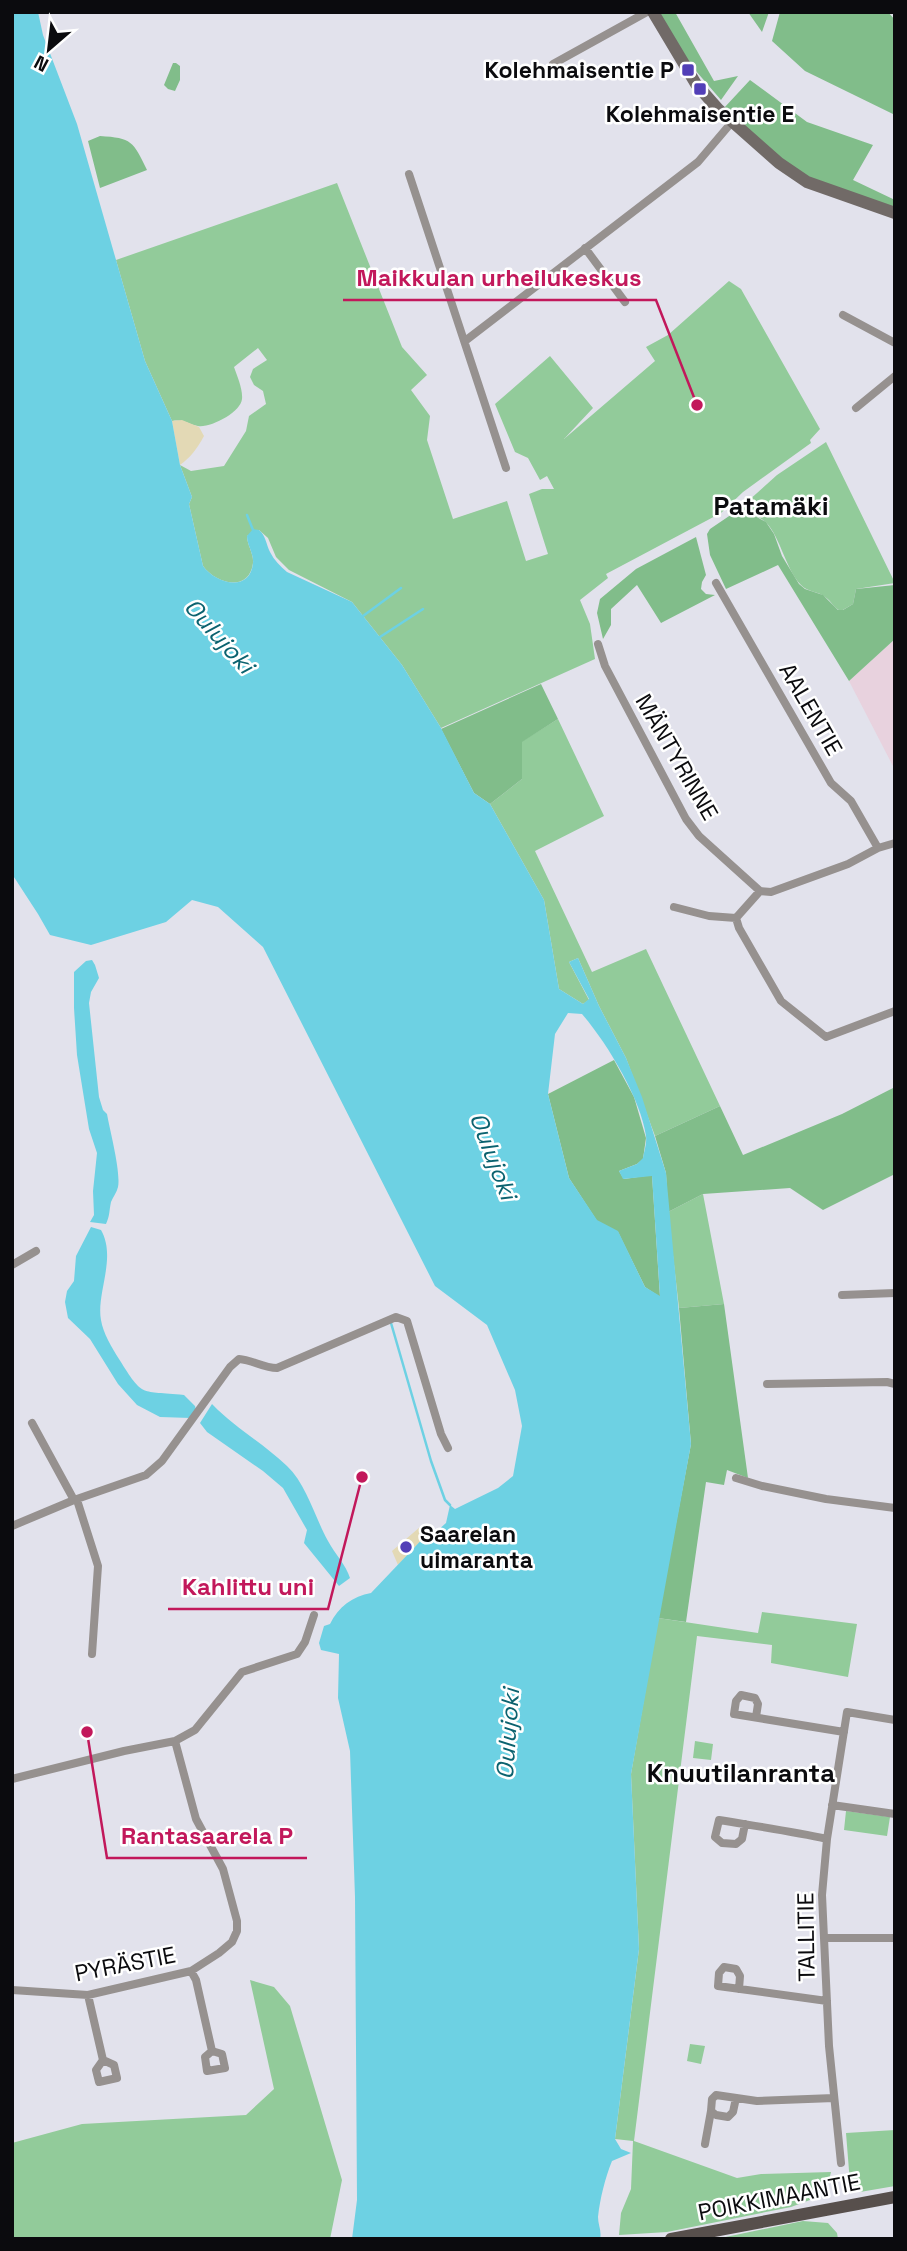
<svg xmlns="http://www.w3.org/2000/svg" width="907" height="2251" font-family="'Space Grotesk',sans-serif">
<rect width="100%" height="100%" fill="#e2e2ec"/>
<path fill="#e8d2de" d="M895 639V770L849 681Z"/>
<path fill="#92cb9a" d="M337 183 402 347 427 375 411 390 430 416 427 440 453 519 507 501 526 561 548 554 529 494 542 489H554L547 476 540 480 528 458 515 452 495 404 550 356 593 408 564 439 655 361 646 347 668 335 729 281 741 289 820 429 810 440 811 443 743 492 721 513 606 574 608 578 580 600 590 624 595 659 441 728 402 665 352 602 289 570 276 557 268 538 259 530 247 536C247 545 254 554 253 563 249 593 216 584 203 566L189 504 192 497 180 465 191 471 224 466 246 431 249 416 266 404 263 391 254 385 250 377 253 369 267 360 258 348 234 367C237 376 243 389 242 399 241 412 211 428 198 426 187 424 184 419 172 421L145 361 116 260Z
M826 442 895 583 856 589 853 604 841 611C833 608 832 601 825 597 818 591 807 592 801 585 785 569 779 531 763 520 756 515 746 513 738 510L777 475Z
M558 719 604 816 535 851 592 972 646 949 720 1106 655 1136 626 1058 599 1006 578 958 569 962 589 1000 583 1004 559 989 544 900 490 804 522 779 521 742Z
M703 1194 724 1304 679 1308 668 1212Z
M762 1612 857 1624 848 1677 771 1663 772 1645 697 1636 634 2141 737 2178 761 2174 831 2172 827 2189 818 2197 791 2207 667 2232 619 2235 621 2213 631 2189 633 2141 615 2139 639 1949 631 1774 658 1618 758 1633Z
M695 1741 713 1744 711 1760 693 1758Z
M846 1811 890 1817 887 1836 844 1830Z
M250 1980 274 1987 290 2006 342 2180 330 2239H12V2143L82 2124 246 2115 274 2089Z
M690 2044 705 2046 701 2064 687 2061Z
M895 2130V2186L860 2192 850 2183 846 2133Z
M803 2221 828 2223 837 2233 838 2239H716Z"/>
<path fill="#81bd8a" d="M657 12H675L714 81 738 76 721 100 683 56Z
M748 12H769L762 32Z
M780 12H888L895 20V115L805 71 772 41Z
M173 63H176L180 66V80L175 91 168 89 164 85Z
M750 80 807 122 873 145 853 180 895 200V208L807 177 783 160 724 108Z
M100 136C132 138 133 141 147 170L100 188 88 141Z
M738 510 753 515 766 522 774 534 782 556 799 584 805 589 823 595 838 610H843L853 604 856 589 895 585V639L849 681 778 565 726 589 710 555 707 534 710 529Z
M696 537 706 575 702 582 701 589 706 594 715 595 661 623 637 585 611 609V625L603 639 597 613 600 599 636 569Z
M541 684 558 719 522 742V779L490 804 474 793 441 729Z
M614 1060 634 1097 646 1138 643 1159 637 1164 619 1171 624 1179 652 1175 660 1297 645 1287 618 1232 597 1221 569 1178 548 1094Z
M895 1087V1174L823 1210 790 1188 703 1194 668 1212 666 1173 655 1136 720 1106 743 1155 842 1114Z
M724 1304 748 1478 727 1470 724 1485 706 1482 686 1622 658 1618 691 1444 679 1308Z"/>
<path fill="#e3d9b5" d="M182 420 199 427 204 436C197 449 190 458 180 465L172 421Z
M425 1526 430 1531 398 1565 392 1551 420 1527Z"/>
<path fill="#6dd1e3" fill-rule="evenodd" d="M12 12H38L43 35 77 124 145 361 172 421 180 465 192 497 189 504 203 566C216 584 250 593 253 563 254 554 247 545 247 536L253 529 259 530C266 536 266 544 270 552 274 560 280 566 287 572L352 602 402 665 441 728 474 793 490 804 544 900 559 989 583 1004 589 999 569 962 578 958 599 1006 626 1058 642 1097 666 1173 691 1444 631 1774 639 1949 615 2139 621 2149 631 2153 612 2161C605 2178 600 2199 598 2217 598 2225 602 2231 600 2239H352L357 2200 355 1897 350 1751 338 1698 339 1654 321 1650 319 1643 324 1626 330 1624C338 1607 353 1596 371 1593L430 1531H437L446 1523 450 1505 455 1509 498 1488 513 1476 522 1426 515 1390 487 1325 435 1286 263 947 218 907 192 900 166 922 91 945 50 935 38 914 12 874ZM568 1013 582 1014C607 1043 641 1099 646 1136 647 1143 644 1152 643 1158L637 1164 619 1171 623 1179 652 1176 660 1296 645 1287 618 1231 597 1220 569 1178 548 1094 555 1034Z
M92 960 95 965 99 978 91 992 89 1003 99 1097 103 1110 107 1114C110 1131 121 1172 118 1187 117 1192 113 1197 111 1202 109 1211 110 1215 106 1224L90 1222 94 1215 93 1191 97 1153 89 1129 77 1055 74 1008V972L86 961Z
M91 1227 101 1230C117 1258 96 1293 101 1320 103 1333 112 1348 119 1359 144 1399 140 1390 184 1395L195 1406 196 1410 191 1418 160 1417 137 1405 118 1384 90 1339 68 1318 65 1302 67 1291 74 1281 76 1256Z
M212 1404C235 1428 263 1443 287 1466 307 1485 315 1518 328 1541 335 1554 346 1565 350 1578L339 1586 304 1543 307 1530 283 1488 263 1471 207 1432 200 1423Z"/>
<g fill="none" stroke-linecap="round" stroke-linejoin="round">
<path stroke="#6dd1e3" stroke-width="2.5" d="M247 515 253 530
M363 616 401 588
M380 637 423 609
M391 1323 431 1461 445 1500 450 1505"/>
<path stroke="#96918f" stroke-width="8" d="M553 64 647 12
M409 174 506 468
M585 248 625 302
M843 315 895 343
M465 341 698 162 732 122
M856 408 895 376
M716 583 831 783 851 801 878 848
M598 644 605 666 686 819 699 836 760 891 771 892 848 864 878 848 895 843
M760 891 736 918 739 928 781 1001 826 1037 895 1011
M674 907 709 916 736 918
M12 1265 36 1251
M842 1295 895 1293
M767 1384 887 1382 895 1384
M32 1423 74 1500
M736 1478 762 1486 826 1499 895 1508
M77 1500 98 1566 92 1654
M12 1526 74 1500 146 1475 162 1461 230 1367 239 1359C253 1360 263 1368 277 1368L396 1317 407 1321 441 1434 448 1448
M756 1717 758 1704 755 1698 741 1695 736 1701 734 1714 844 1732
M12 1779 124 1751 175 1741 195 1730 242 1672 297 1654 305 1642 314 1615
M832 1805 895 1814
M745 1824 742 1839 736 1844 722 1843 715 1837 719 1820C755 1826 791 1831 827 1839
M824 1938H895
M191 1971 196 1980 212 2051 205 2057 207 2071 225 2068 222 2054 212 2051
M739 1989 740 1976 736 1969 724 1967 719 1973 718 1986 827 2001
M12 1990 88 1995 191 1971 219 1953 232 1942 237 1931V1921L223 1869 196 1819 175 1741
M88 1995 103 2060 96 2070 99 2082 117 2078 114 2065 103 2060
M736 2098 733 2112 728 2117 716 2115 711 2111 712 2099 716 2095 757 2101 834 2098
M705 2144 711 2111
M841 2163 829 2046 822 1895 827 1839 847 1712 895 1720"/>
<path stroke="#716a67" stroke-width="12" d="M653 12 696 84 718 109 779 163 807 182 895 213"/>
<path stroke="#574f4c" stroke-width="12" d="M671 2239 895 2197"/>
</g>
<g fill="#523fb7" stroke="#fff" stroke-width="2.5">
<rect x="681" y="63" width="14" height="14" rx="3.5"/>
<rect x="693" y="82" width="14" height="14" rx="3.5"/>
<circle cx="406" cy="1547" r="7"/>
</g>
<g text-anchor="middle" stroke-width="5" stroke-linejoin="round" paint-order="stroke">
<g font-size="23" font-weight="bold" fill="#0b0b0e" stroke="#fff" text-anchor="end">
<text x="674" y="78">Kolehmaisentie P</text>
<text x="700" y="122" text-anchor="middle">Kolehmaisentie E</text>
<text x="420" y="1542" text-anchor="start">Saarelan<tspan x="420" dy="26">uimaranta</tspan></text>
</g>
<g font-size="23" fill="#0b0b0e" stroke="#fff">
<text transform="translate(811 709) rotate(60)" y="8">AALENTIE</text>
<text transform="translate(677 757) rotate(60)" y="8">MÄNTYRINNE</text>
<text transform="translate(806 1937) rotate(-91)" y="8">TALLITIE</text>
<text transform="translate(125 1964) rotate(-11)" y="8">PYRÄSTIE</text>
<text transform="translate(779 2197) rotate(-11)" y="8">POIKKIMAANTIE</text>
</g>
<g font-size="24" font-style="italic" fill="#0b626f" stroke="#fff">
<text transform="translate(219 636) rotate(48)" y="8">Oulujoki</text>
<text transform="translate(493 1156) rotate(69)" y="8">Oulujoki</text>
<text transform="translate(508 1734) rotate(-86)" y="8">Oulujoki</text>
</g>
<g font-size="26" font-weight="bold" fill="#0b0b0e" stroke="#fff">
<text x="771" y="515">Patamäki</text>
<text x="741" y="1782">Knuutilanranta</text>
</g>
</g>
<path fill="none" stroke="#c2185b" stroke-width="2.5" d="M697 405L656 300H343M362 1477L328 1609H168M87 1732L107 1858H307"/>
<g fill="#c2185b" stroke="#fff" stroke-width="2.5">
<circle cx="697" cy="405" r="7"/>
<circle cx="362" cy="1477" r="7"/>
<circle cx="87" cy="1732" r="7"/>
</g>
<g font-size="24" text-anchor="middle" font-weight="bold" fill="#c2185b" stroke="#fff" stroke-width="5" stroke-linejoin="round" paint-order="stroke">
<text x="499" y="286">Maikkulan urheilukeskus</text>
<text x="248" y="1595">Kahlittu uni</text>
<text x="207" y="1844">Rantasaarela P</text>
</g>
<rect width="907" height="2251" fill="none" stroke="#0b0b0e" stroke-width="28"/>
<g transform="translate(49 49) rotate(208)" stroke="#ffffff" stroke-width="5" paint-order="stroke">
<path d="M0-5L12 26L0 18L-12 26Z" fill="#0b0b0e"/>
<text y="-10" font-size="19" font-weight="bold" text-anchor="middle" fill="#0b0b0e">N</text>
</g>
</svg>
